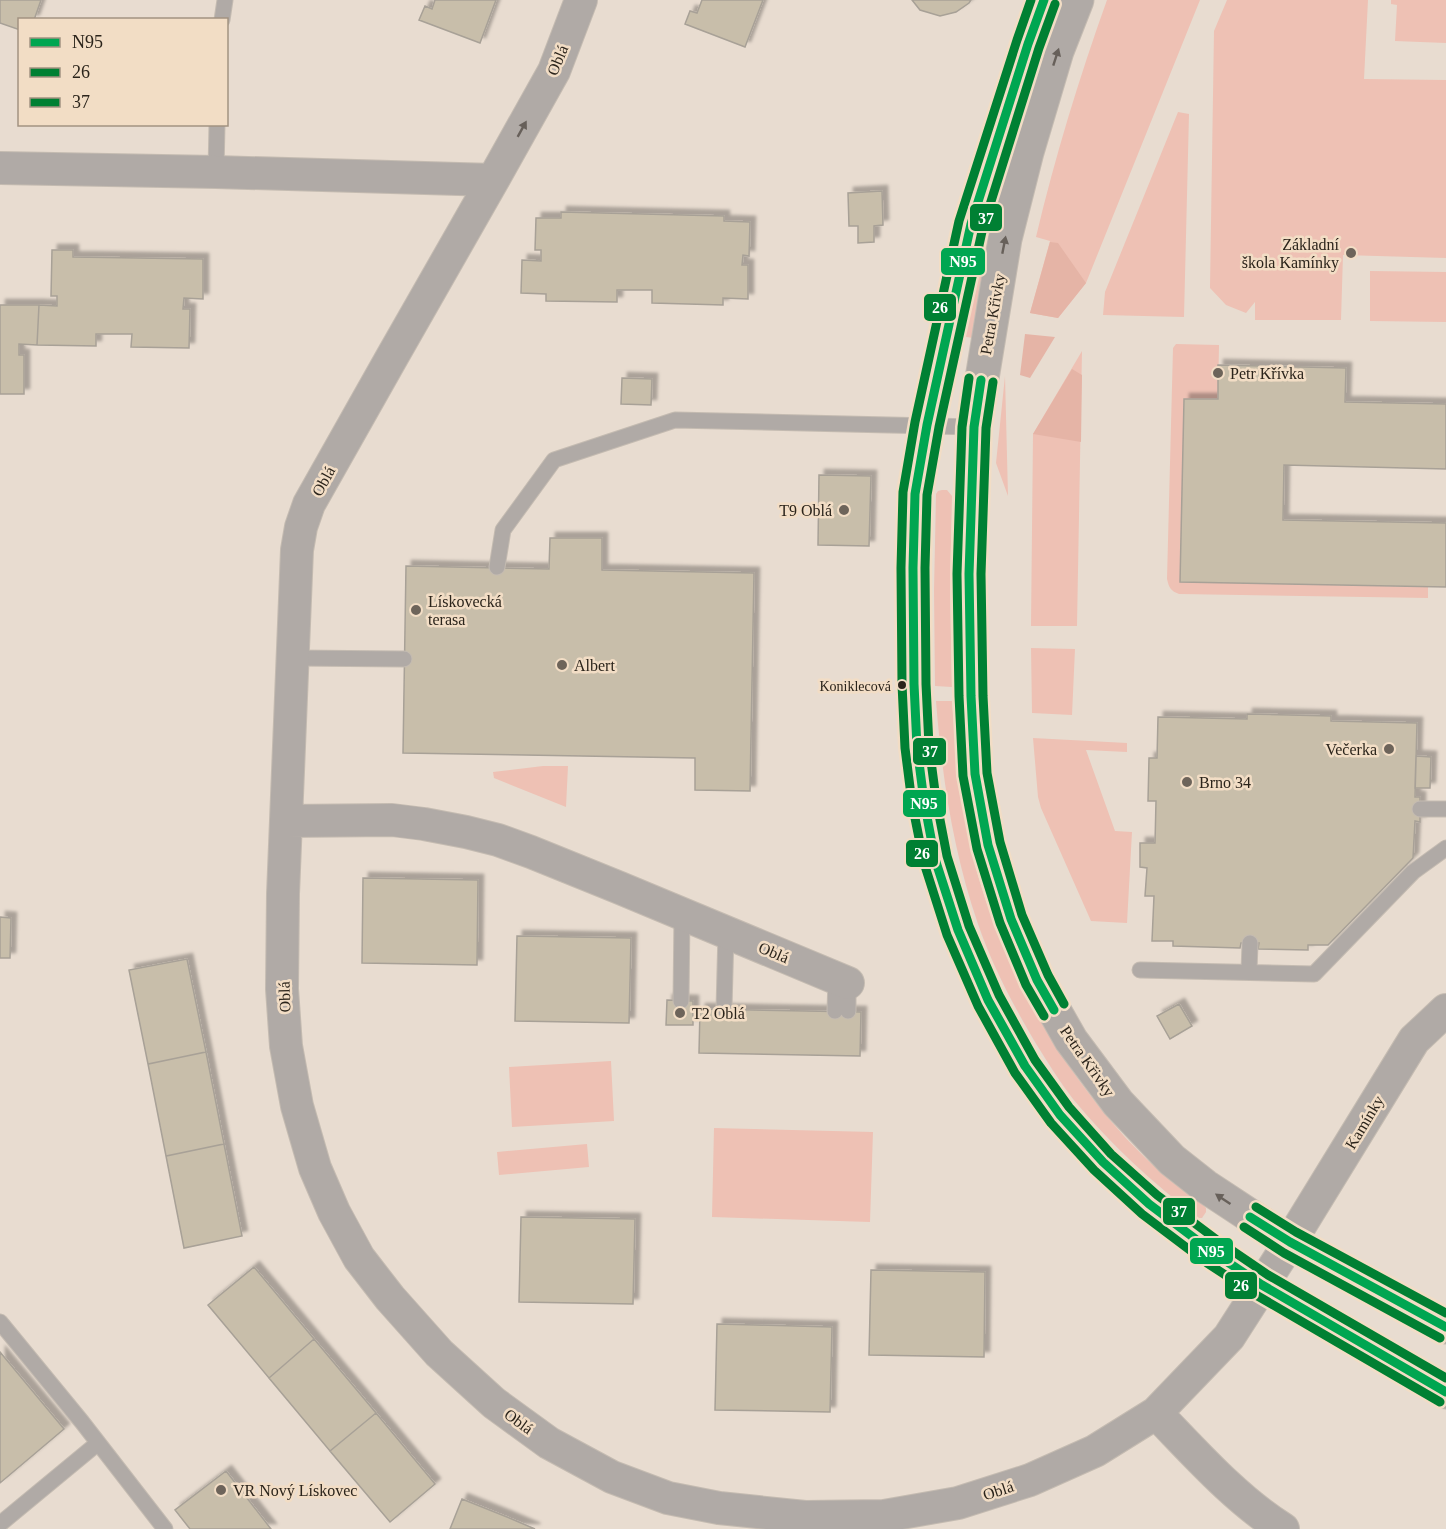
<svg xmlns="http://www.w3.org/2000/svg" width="1446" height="1529" font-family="Georgia,serif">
<defs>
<filter id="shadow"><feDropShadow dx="5.5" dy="-5.5" stdDeviation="1.5" flood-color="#0004"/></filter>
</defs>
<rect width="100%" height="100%" fill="#e8dcd0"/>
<path fill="#eec1b4" d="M1107 0H1200L1086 283 1058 318 1030 313 1050 241 1036 237C1055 157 1079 78 1107 0Z
M1227 0H1368L1364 79 1446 80V258L1343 255 1341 320H1255V302L1246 313 1226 305 1210 288 1214 31Z
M1391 0H1446V43L1395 41 1397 5 1391 4Z
M1178 112 1189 114 1184 317 1103 315 1105 292Z
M982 227 990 229 972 338 957 335Z
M1370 271 1446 272V322L1370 321Z
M1176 344 1219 345 1218 399 1181 582 1428 587V598L1179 594C1171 591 1169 588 1167 579L1173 348Z
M1082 351 1077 626H1031L1033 434Z
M1005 376 1008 496 996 463Z
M942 490H947L952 496 950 591 952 687 935 686 934 591 936 494 938 491Z
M1031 648 1075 649 1072 715 1032 713Z
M936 701H952C956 750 960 801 971 849 997 956 1051 1054 1124 1136 1138 1151 1154 1167 1170 1179 1182 1188 1197 1196 1206 1208V1212L1202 1218H1198C1152 1182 1110 1144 1073 1099 1059 1081 1047 1061 1035 1042 1013 1005 992 965 978 924 953 851 942 777 936 701Z
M1033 738 1127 743V752L1086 750 1115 831 1132 832 1127 923 1091 921 1041 808 1038 797Z
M543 766H568L566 807 494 778 493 772Z
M611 1061 614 1121 512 1127 509 1067Z
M714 1128 873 1132 870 1222 712 1217Z
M587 1144 589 1167 499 1175 497 1152Z"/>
<path fill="#e5b4a6" d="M1050 242 1058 243 1086 283 1058 318 1030 313Z
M1025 334 1055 337 1030 378 1020 375Z
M1072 369 1082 375 1081 442 1033 434Z"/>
<path fill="#c8beaa" stroke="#a8a197" stroke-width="1.5" filter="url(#shadow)" d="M0 0H41L34 20H20V30L0 23Z
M435 0H496L480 43 419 20 425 6 432 9Z
M702 0H763L745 47 685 24 690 11 697 13Z
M912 0H971L969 3 956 12 940 16 920 10Z
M882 191 883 225 874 226V242L858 243V226H849L848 193Z
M561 212 724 216V221L750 222 749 256 743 255 742 265H748V299L723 298V305L652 303V290H617V302L546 301V294L521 293 522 260 541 261V250H535L536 218H561Z
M52 250H73V257L203 259V299L184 298 183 309H190L189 348 131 347 132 334H96V346L37 345 39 305 57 306V296H51Z
M0 305H39L37 345 19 344V355H24V394H0Z
M1218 365 1346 368 1345 402 1446 404V469L1284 465 1283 520 1446 523V587L1180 582 1184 399H1218Z
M622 378 652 379 651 405 621 404Z
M819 475 871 476 869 546 818 545Z
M550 538H602V570L754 573 750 791 695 790V758L403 753 406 566 549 569Z
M1247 714 1331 716V721L1417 723 1415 797H1420V822L1415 821 1413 858 1328 945H1308V950L1258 949 1259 943H1241L1240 948 1173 946V941H1152L1154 896H1145L1147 868 1140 867V843H1155L1156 801H1148L1149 758H1157L1158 717 1247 719Z
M1416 756 1431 757 1430 788H1415Z
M363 878 478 880 477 965 362 963Z
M0 917 11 918 10 958H0Z
M517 936 631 938 629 1023 515 1021Z
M187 959 206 1052 148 1064 129 970Z
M667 1000 693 1001V1025H666Z
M1179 1004 1192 1026 1170 1039 1157 1016Z
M700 1009 861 1012 860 1056 699 1053Z
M206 1052 224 1144 166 1156 148 1064Z
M224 1144 242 1236 184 1248 166 1156Z
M521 1217 635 1219 633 1304 519 1302Z
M254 1267 314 1339 269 1378 208 1305Z
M871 1270 985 1272 984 1357 869 1355Z
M717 1324 832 1327 830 1412 715 1410Z
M314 1339 376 1413 330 1451 269 1378Z
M0 1352 64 1429 0 1483Z
M376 1413 435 1484 390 1522 330 1451Z
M226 1471 271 1529H190L175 1510Z
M462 1499 507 1517 535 1529H450Z"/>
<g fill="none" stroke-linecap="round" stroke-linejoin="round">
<g stroke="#c4bbb1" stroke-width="17">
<path id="service" d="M222 20 225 0
M216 172 217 124
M497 567 503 530 554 460 675 420 974 427
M293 658 404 659
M1420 809H1446
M1140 970 1314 974 1413 872 1446 848
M1249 972 1250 943
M848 983V1011
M681 1001 682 914
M724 1009 726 932
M835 1011 836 978
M0 1322 82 1422 165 1529
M0 1524 98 1443"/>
</g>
<g stroke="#c4bbb1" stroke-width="34">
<path id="minor" d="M581 0 554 71 493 180 392 357 309 504 301 527 297 550 283 894 282 989 286 1046 297 1106 315 1168 334 1212 359 1258 390 1298 439 1353 494 1403 549 1443 612 1477 668 1498 719 1508 805 1517 884 1516 958 1503 1030 1480 1095 1451 1156 1413 1229 1337 1290 1242 1414 1040 1446 1010
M0 168 216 172 493 180
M286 821 392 820 424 824 466 832 498 840 531 852 620 888 848 983
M1156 1413C1194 1452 1236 1500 1283 1529"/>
</g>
<g stroke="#c4bbb1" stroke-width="35">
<path id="tertiary" d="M1044 0 1028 44 971 224 927 425 915 494 913 568 914 684 917 747 924 801 935 859 958 930 988 1000 1025 1066 1060 1115 1103 1162 1149 1204 1214 1253 1262 1285 1446 1392
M1077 0 1057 51 1027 152 1005 239 974 427 969 574 971 696 975 774 988 845 1011 919 1037 980 1071 1040 1118 1103 1172 1160 1205 1186 1290 1242 1446 1327"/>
</g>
<use href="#service" stroke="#b0aaa6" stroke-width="15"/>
<use href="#minor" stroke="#b0aaa6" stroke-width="32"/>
<use href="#tertiary" stroke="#b0aaa6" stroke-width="33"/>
<g stroke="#f2ddc5" stroke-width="14">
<path id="bus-1" d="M1044 0 1028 44 971 224 927 425 915 494 913 568 914 684 917 747 924 801 935 859 958 930 988 1000 1025 1066 1060 1115 1103 1162 1149 1204 1214 1253 1262 1285 1446 1392
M981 380 974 427 969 574 971 696 975 774 988 845 1011 919 1037 980 1054 1010
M1250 1217 1290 1242 1446 1327"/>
</g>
<g stroke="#f2ddc5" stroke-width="14">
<path id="bus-2" d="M1031 0 1017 40 959 221 915 422 903 492 901 568 902 684 905 748 912 803 924 863 947 935 978 1006 1015 1073 1051 1123 1094 1170 1142 1214 1207 1263 1256 1295 1440 1402
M969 378 962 427 957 574 959 696 963 776 977 849 1000 923 1026 985 1044 1016
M1244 1227 1284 1253 1440 1338"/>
</g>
<g stroke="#f2ddc5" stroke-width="14">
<path id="bus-3" d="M1055 4 1039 48 983 227 939 427 927 495 925 568 926 684 929 746 936 799 947 856 969 926 999 995 1035 1060 1069 1107 1111 1154 1157 1195 1221 1243 1268 1275 1446 1378
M993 382 986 428 981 574 983 696 987 773 1000 842 1022 915 1048 975 1064 1004
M1256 1207 1296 1232 1446 1313"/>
</g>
<use href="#bus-1" stroke="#00a651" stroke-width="9"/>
<use href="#bus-2" stroke="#008033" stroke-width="9"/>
<use href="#bus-3" stroke="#008033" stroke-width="9"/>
</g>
<defs><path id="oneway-solid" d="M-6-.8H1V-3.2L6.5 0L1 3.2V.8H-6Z" transform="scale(1.5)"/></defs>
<g fill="#67605a">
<use href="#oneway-solid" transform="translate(1056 57) rotate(-72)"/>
<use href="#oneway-solid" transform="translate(522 129) rotate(-61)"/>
<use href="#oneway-solid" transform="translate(1004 245) rotate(-79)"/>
<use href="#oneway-solid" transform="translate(1223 1199) rotate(-146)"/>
</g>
<g fill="#6d645a" stroke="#f2ddc5" stroke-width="2">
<circle cx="1351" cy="253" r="6"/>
<circle cx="1218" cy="373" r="6"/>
<circle cx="844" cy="510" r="6"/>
<circle cx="416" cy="610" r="6"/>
<circle cx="562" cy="665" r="6"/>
<circle cx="1389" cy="749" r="6"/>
<circle cx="1187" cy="782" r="6"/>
<circle cx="680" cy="1013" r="6"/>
<circle cx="221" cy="1490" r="6"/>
</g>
<circle fill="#2b241b" stroke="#f2ddc5" stroke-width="2" cx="902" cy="685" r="5"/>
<g text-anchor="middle" stroke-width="5" stroke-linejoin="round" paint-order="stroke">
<g font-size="14" fill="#2b241b" stroke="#f2ddc5" text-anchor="end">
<text x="891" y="691">Koniklecová</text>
</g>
<g font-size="16" fill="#2b241b" stroke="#f2ddc5">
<text transform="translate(557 60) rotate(-67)" y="6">Oblá</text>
<text transform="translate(992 314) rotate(-80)" y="6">Petra Křivky</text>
<text transform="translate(323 481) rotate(-61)" y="6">Oblá</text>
<text transform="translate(774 952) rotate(23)" y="6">Oblá</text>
<text transform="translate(284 997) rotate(-92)" y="6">Oblá</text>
<text transform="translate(1088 1061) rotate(55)" y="6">Petra Křivky</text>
<text transform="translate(1364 1122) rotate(-59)" y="6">Kamínky</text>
<text transform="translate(519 1421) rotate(36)" y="6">Oblá</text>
<text transform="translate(998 1490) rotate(-18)" y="6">Oblá</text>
</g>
<g font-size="16" fill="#2b241b" stroke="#f2ddc5" text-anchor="start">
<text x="1339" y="250" text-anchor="end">Základní<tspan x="1339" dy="18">škola Kamínky</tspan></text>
<text x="1230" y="379">Petr Křívka</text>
<text x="832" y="516" text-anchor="end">T9 Oblá</text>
<text x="428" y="607">Lískovecká<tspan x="428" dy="18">terasa</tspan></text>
<text x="574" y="671">Albert</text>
<text x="1377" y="755" text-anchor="end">Večerka</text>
<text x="1199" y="788">Brno 34</text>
<text x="692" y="1019">T2 Oblá</text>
<text x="233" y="1496">VR Nový Lískovec</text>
</g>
</g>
<g stroke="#f2ddc5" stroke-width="2">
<rect x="969" y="203" width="34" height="29" rx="6" fill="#008033"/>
<rect x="940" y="247" width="46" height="29" rx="6" fill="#00a651"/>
<rect x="923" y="293" width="34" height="29" rx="6" fill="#008033"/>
<rect x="912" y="737" width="35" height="29" rx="6" fill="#008033"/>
<rect x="902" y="789" width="45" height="29" rx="6" fill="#00a651"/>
<rect x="905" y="839" width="34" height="29" rx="6" fill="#008033"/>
<rect x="1162" y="1197" width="34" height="29" rx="6" fill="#008033"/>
<rect x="1189" y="1237" width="45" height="28" rx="6" fill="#00a651"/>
<rect x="1224" y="1271" width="34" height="29" rx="6" fill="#008033"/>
</g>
<g font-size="16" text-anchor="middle" font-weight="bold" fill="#fff">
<text x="986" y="224">37</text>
<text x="963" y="267">N95</text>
<text x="940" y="313">26</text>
<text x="930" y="757">37</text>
<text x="924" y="809">N95</text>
<text x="922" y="859">26</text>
<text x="1179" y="1217">37</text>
<text x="1211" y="1257">N95</text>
<text x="1241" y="1291">26</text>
</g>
<rect x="18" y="18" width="210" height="108" fill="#f2ddc5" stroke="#a29381" stroke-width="1.5"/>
<rect x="30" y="38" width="30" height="9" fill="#00a651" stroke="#a29381" stroke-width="1.5"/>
<text x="72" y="48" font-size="18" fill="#2b241b">N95</text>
<rect x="30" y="68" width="30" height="9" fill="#008033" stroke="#a29381" stroke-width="1.5"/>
<text x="72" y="78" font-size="18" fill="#2b241b">26</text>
<rect x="30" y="98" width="30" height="9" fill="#008033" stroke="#a29381" stroke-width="1.5"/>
<text x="72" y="108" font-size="18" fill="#2b241b">37</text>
</svg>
